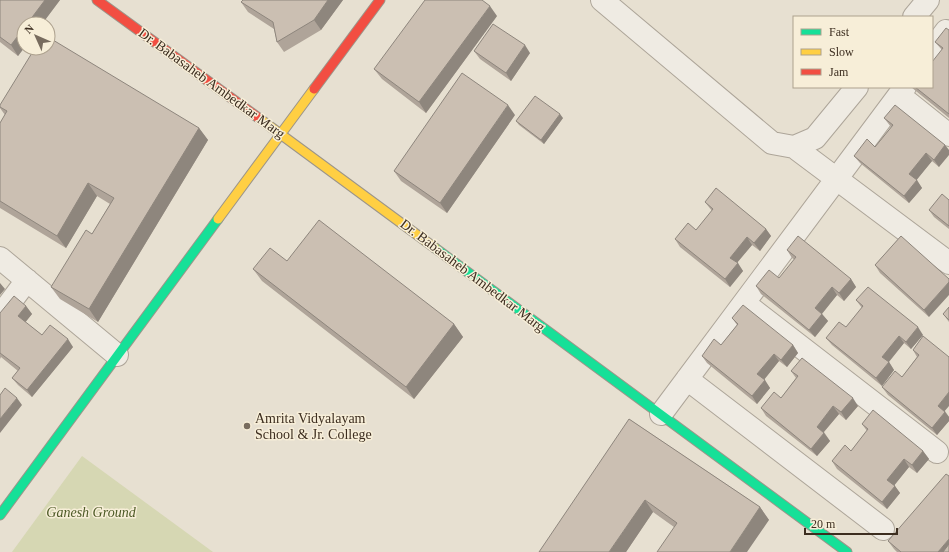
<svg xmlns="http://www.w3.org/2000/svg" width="949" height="552" font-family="Georgia,serif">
<rect width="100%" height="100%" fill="#e7e0d1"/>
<path fill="#d6d7b3" d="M82 456 213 552H12Z"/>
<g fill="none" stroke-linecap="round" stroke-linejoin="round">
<g stroke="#ada599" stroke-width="24">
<path id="street" d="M602 0 772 143 794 147 815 138 857 87
M914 17 928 0
M932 50 946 31
M899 95 949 135
M794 147 949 263
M0 258 117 355
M744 303 937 452
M0 316 27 280
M687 379 883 529
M661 414 905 87"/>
</g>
<g stroke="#9c958a" stroke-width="11">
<path id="fast" d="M435 248 847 552
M0 515 218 219"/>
</g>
<g stroke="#9c958a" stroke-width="11">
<path id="slow" d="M260 119 435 248
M218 219 314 89"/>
</g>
<g stroke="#9c958a" stroke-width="11">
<path id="jam" d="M97 0 260 119
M314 89 380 0"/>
</g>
<use href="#street" stroke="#efebe3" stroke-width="22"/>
<use href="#fast" stroke="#16e098" stroke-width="9"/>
<use href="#slow" stroke="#ffcf43" stroke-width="9"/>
<use href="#jam" stroke="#f24e42" stroke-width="9"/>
</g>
<path fill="#afa499" d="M0 0H60L42 24H24V48L18 56 0 42Z
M243 0H343L321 30 284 52 277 42 274 29 248 12 241 2Z
M497 16 426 113 382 79 374 69Z
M949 30V118L911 87H932L942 50 935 42Z
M474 51 530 53 511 81 480 59Z
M0 105 199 128 208 140 98 322 60 299 51 287 92 234 110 204 97 196 66 248 0 208V123L5 115 0 108Z
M515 115 447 213 401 181 394 171Z
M563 118 544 144 519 125 516 121Z
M884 118 945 145 939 167 932 161 916 180 922 188 909 203 860 163 854 156 875 147 891 127Z
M949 200V229L934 217 929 210Z
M705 202 766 229 771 236 760 251 752 245 737 263 743 271 730 287 680 247 675 239 696 230 712 211Z
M901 236 929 317 880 273 875 265Z
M787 250 851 279 856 287 844 301 837 295 822 314 828 321 815 337 761 294 756 286 779 278 795 260 792 258Z
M287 261 454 324 463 337 414 399 262 281 253 269Z
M856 300 923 335 911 349 904 343 889 362 894 370 882 386 832 345 826 338 846 327 862 308Z
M26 306 32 314 25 322 42 335 73 347 32 397 18 385 12 378 18 371 1 357 0 359V313Z
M949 307V322L943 314Z
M732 318 793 345 798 353 787 367 779 361 764 380 770 388 757 404 707 363 702 356 721 345 737 325Z
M923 336 945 411 949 417V421L937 435 888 395 882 387 902 377 917 357 913 350Z
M791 371 858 406 846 420 839 414 824 432 830 441 817 456 766 416 761 408 781 398 796 378Z
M629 419 760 507 769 520 674 527 653 512 626 552Z
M862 424 923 451 929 459 917 473 909 467 894 485 900 493 887 509 837 469 832 461 851 451 867 431Z
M888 541 949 552H897L894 549Z"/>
<path fill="#8e867d" d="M45 0H60L42 24H27Z
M328 0H343L321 30 314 20Z
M490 6 497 16 426 113 419 102Z
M24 28V48L18 56 11 45Z
M525 45 530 53 511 81 506 73Z
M508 105 515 115 447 213 440 203Z
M560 114 563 118 544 144 541 140Z
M199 128 208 140 98 322 89 309Z
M945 145 949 150V155L939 167 934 160Z
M926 153 932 161 915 182 909 174Z
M917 180 922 188 909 203 904 196Z
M88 183 97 196 66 248 57 236Z
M766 229 771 236 760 251 754 243Z
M747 237 752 245 735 265 730 258Z
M738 263 743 271 730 287 725 279Z
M851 279 856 287 844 301 839 293Z
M949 282V295L929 317 924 310Z
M0 283 5 289 0 295Z
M832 287 837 295 820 316 815 308Z
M26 306 32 314 24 324 18 316Z
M822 314 828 321 815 337 809 330Z
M454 324 463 337 414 399 406 387Z
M918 327 923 335 911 349 906 342Z
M899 336 904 343 887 364 882 357Z
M68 339 73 347 32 397 27 390Z
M793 345 798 353 787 367 781 360Z
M774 354 779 361 762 382 757 374Z
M889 362 894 370 882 386 876 378Z
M765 380 770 388 757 404 752 396Z
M949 392V406L943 413 938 406Z
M17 398 22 405 0 433V419Z
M853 398 858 406 846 420 841 412Z
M833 406 839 414 822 434 817 427Z
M945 412 949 417V421L937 435 932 428Z
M824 433 830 441 817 456 811 449Z
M923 451 929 459 917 473 912 465Z
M904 459 909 467 893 487 887 480Z
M895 486 900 493 887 509 882 502Z
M645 500 653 512 626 552H609Z
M760 507 769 520 747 552H730Z
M949 539V552H938Z"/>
<path fill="#cbbfb2" stroke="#8e867d" d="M0 0H45L27 24H24V28L11 45 0 37Z
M243 0H328L314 20 277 42 273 22 241 2Z
M425 0H482L490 6 419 102 374 69Z
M493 24 525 45 506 73 474 51Z
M946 28 949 30V114L915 87H932V62L943 48 935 42Z
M48 37 199 128 89 309 51 287 86 230 92 234 114 198 88 183 57 236 0 201V123L7 111 0 107V105L35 48H48Z
M462 73 508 105 440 203 394 171Z
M535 96 560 114 541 140 516 121Z
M895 105 945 145 934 160 926 153 909 174 917 180 904 196 854 156 867 139 875 147 893 125 884 118Z
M716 188 766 229 754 243 747 237 730 258 738 263 725 279 675 239 688 223 696 230 713 209 705 202Z
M942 194 949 200V226L929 210Z
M319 220 454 324 406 387 253 269 270 248 287 261Z
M798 236 851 279 839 293 832 287 815 308 822 314 809 330 756 286 769 270 779 278 796 257 787 250Z
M901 236 949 279V282L924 310 875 265Z
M868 287 918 327 906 342 899 336 882 357 889 362 876 378 826 338 839 322 846 327 863 306 856 300Z
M14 296 26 306 18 316 42 335 50 325 68 339 27 390 12 378 20 368 0 353V313Z
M743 305 793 345 781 360 774 354 757 374 765 380 752 396 702 356 714 339 721 345 738 324 732 318Z
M949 307V320L943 314Z
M923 336 949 357V392L938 406 945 412 932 428 882 387 895 371 902 377 919 355 913 350Z
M802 358 853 398 841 412 833 406 817 427 824 433 811 449 761 408 774 392 781 398 798 376 791 371Z
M5 388 17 398 0 419V395Z
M873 410 923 451 912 465 904 459 887 480 895 486 882 502 832 461 845 445 851 451 868 429 862 424Z
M629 419 760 507 730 552H657L677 523 645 500 609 552H539Z
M946 474 949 476V539L938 552H901L888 541Z
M949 544V552H943Z"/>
<circle fill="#786c5e" stroke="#f7eed8" stroke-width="1.5" cx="247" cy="426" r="4"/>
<g text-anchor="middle" stroke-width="3" stroke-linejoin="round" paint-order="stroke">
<g font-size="14" fill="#3d2e20" stroke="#f7eed8">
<text transform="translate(212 83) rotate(36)" y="5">Dr. Babasaheb Ambedkar Marg</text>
<text transform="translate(473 275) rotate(37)" y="5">Dr. Babasaheb Ambedkar Marg</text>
</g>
<g font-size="14" fill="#3d2e20" stroke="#f7eed8" text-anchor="start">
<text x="255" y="423">Amrita Vidyalayam<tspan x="255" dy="16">School &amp; Jr. College</tspan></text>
</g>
<g font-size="14" font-style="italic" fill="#4d5a26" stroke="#f7eed8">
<text x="91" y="517">Ganesh Ground</text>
</g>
</g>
<rect x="793" y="16" width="140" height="72" fill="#f7eed8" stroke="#ada18e"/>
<rect x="801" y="29" width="20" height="6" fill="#16e098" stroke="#ada18e"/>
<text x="829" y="36" font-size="12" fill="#3d2e20">Fast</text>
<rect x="801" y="49" width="20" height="6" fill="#ffcf43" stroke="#ada18e"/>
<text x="829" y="56" font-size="12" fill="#3d2e20">Slow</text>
<rect x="801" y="69" width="20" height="6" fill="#f24e42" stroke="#ada18e"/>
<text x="829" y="76" font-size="12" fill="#3d2e20">Jam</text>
<g transform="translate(36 36) rotate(315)"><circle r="19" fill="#f7eed8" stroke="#ada18e"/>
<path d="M0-3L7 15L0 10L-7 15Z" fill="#786c5e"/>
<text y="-6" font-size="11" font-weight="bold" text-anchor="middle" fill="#3d2e20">N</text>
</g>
<path d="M805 528v6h92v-6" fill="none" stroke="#3d2e20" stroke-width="2"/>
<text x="811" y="528" font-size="12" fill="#3d2e20" stroke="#f7eed8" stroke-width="3" paint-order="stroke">20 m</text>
</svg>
